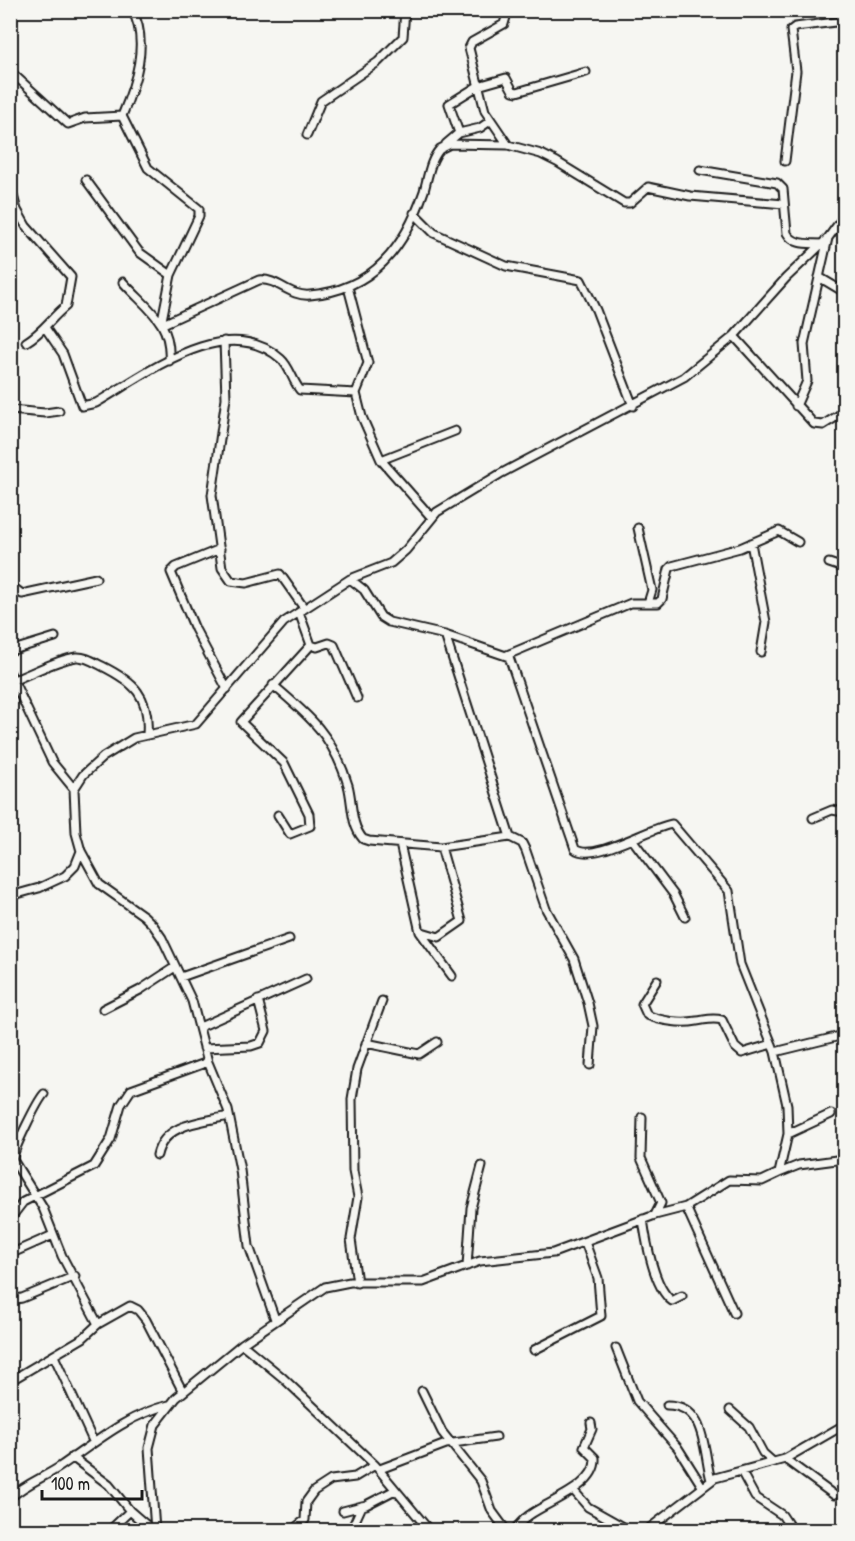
<svg xmlns="http://www.w3.org/2000/svg" width="855" height="1541" font-family="'Patrick Hand',sans-serif">
<rect width="100%" height="100%" fill="#f6f6f2"/>
<filter id="ink" filterUnits="userSpaceOnUse"><feTurbulence type="fractalNoise" baseFrequency=".0167" numOctaves="2"/><feDisplacementMap in="SourceGraphic" scale="12" xChannelSelector="R" yChannelSelector="G"/><feConvolveMatrix kernelMatrix="1 2 1 2 8 2 1 2 1" color-interpolation-filters="sRGB"/></filter>
<g filter="url(#ink)">
<g fill="none" stroke-linecap="round" stroke-linejoin="round">
<g stroke="#1c1c1c" stroke-width="11">
<path id="minor" d="M502 10 506 17 504 24 472 42 469 48 485 111 508 145 541 154 557 162 624 203H630L648 187 690 196 784 204
M10 71 68 124 85 118 122 116 148 168 199 209V216L171 275 162 320
M122 116C135 85 150 42 132 10
M459 133 449 104 478 86 506 78 513 91 517 92 586 72
M307 135 321 101 378 62 403 37 405 10
M446 144 459 133 480 128 490 121
M785 161 796 71 791 30 795 27 844 21
M700 170 777 183 783 189 787 233C794 246 809 243 822 244
M86 180 139 252 171 275
M10 185 17 210 26 226 71 277 66 306C51 318 43 332 26 342
M414 213 434 233 506 266 581 280 596 310 633 406
M819 277 844 292
M123 282C147 309 172 321 169 361
M348 287 368 363 356 393 362 417 381 460 432 518
M163 324 259 280C278 278 289 297 310 295 373 290 405 247 424 191 428 177 430 160 440 149L450 144 508 145
M46 329 63 354 82 406 96 403C145 375 226 310 281 359 290 367 292 380 300 390L356 393
M734 336 814 424 823 425 844 412
M224 341 226 398 212 495 222 568 231 581 246 583 280 574 304 608
M796 406 807 381 804 344 828 238
M10 410 45 413 59 411
M381 460 455 431
M638 528 652 590 648 603
M751 543 766 622 761 652
M220 549 176 567 171 572 195 629 227 689
M829 563 844 568
M10 585 22 594 96 578
M445 635 510 837 522 843 526 851 546 909 574 959 588 1003 593 1026 590 1065
M311 645 317 647 329 643 334 645 357 698
M10 651 55 637
M507 655 631 603H658L662 599 669 569 672 566 740 548 779 531 798 542
M10 673 52 762 74 789
M14 680C33 673 56 660 76 657 85 656 94 662 102 666 134 682 150 696 147 734
M273 685C311 717 333 736 348 785 353 803 350 824 363 839L369 841 441 847 510 837
M278 815 290 834 310 826 309 814 284 763 241 722 311 645 299 612
M813 818 832 810 844 812
M632 839 674 895 685 917
M400 844 420 932 452 976
M81 851 99 884 144 916 153 925 162 938 192 1001 208 1062 228 1110 240 1170 249 1246 275 1319
M10 896 39 888 65 876 75 866 81 851 76 833 74 789 83 775 103 757 134 738 196 724 284 622 350 579 391 563 406 550 437 512 500 474 684 377 734 336 786 278 828 238 844 216
M422 932 439 937 462 921 441 847
M181 977 289 939
M657 980 642 1004 647 1015C661 1021 681 1024 697 1021 706 1020 712 1017 722 1020L735 1047 742 1053 772 1044
M103 1009 140 990 175 967
M200 1027 306 979
M366 1043 419 1054 437 1042
M204 1048 251 1046 260 1043 266 1031 258 1000
M775 1052 844 1035
M44 1094C37 1102 12 1152 13 1160L43 1208 62 1256 98 1324
M642 1117 641 1158 661 1203 655 1215
M788 1134 831 1114
M157 1155C164 1123 202 1122 229 1116
M779 1173 799 1165 844 1159
M686 1207 734 1313
M10 1219 23 1202 94 1166 111 1139 121 1105 131 1090 208 1062
M643 1219C646 1241 654 1288 672 1301L682 1296
M10 1254 53 1235
M467 1266 471 1208 482 1166
M357 1283 351 1239 358 1197 353 1171 352 1099 357 1069 382 1001
M10 1300 22 1298 75 1276
M242 1344 282 1377 375 1465 429 1530
M616 1348 637 1401 678 1448 702 1486
M534 1350 601 1316 598 1278 585 1242
M54 1356 93 1441
M10 1381 83 1338 98 1324 130 1306 138 1310 146 1320 183 1392
M422 1391 442 1432 481 1481 492 1511 506 1530
M667 1405C707 1405 703 1452 711 1480
M730 1410 749 1427 763 1453 772 1461
M72 1457 109 1485 130 1511 152 1530
M785 1459 834 1495
M380 1469 446 1444 496 1437
M741 1471 755 1497 782 1515 792 1530
M574 1491 588 1507 629 1530
M10 1498C25 1484 45 1477 61 1466 96 1442 127 1415 169 1405
M343 1511 366 1505 395 1490
M110 1530 130 1511
M155 1530 149 1448 155 1425 176 1398 242 1344 325 1287 350 1282H423L480 1261 553 1253 655 1215 686 1207 729 1180 762 1181 779 1173 788 1134 787 1105 775 1052 740 964 729 891 672 824C651 827 593 863 575 849L509 657 445 635 389 622 381 617 364 590 350 579
M292 1530 305 1520 306 1502 314 1491 331 1480 355 1477 375 1465
M351 1530 362 1506
M514 1530C519 1525 524 1518 531 1514 549 1501 597 1486 595 1458L584 1447 592 1429 591 1423
M647 1530 715 1478 785 1459 844 1425"/>
</g>
<use href="#minor" stroke="#f6f6f2" stroke-width="7"/>
</g>
</g>
<rect width="855" height="1541" fill="none" stroke="#f6f6f2" stroke-width="36"/>
<rect x="18" y="18" width="819" height="1505" fill="none" stroke="#1c1c1c" stroke-width="2" filter="url(#ink)"/>
<path d="M42 1490v9h100v-9" fill="none" stroke="#1c1c1c" stroke-width="3"/>
<text x="51" y="1490" font-size="18" fill="#1c1c1c" stroke="#f6f6f2" stroke-width="4.5" paint-order="stroke">100 m</text>
</svg>
